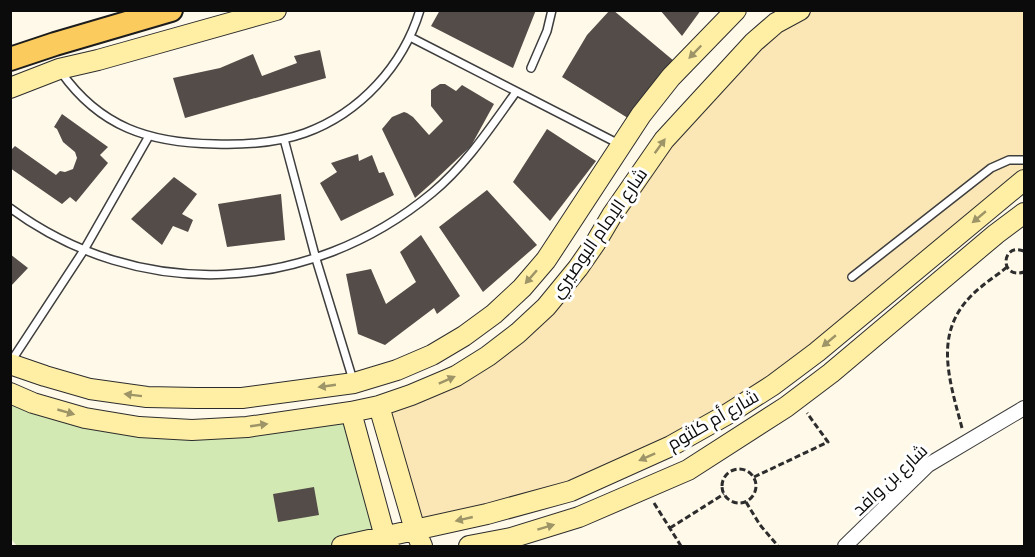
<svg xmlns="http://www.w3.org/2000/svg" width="1035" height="557" font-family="Bitter,Cairo,serif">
<rect width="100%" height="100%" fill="#fff9ea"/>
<path fill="#d3e9b3" d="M10 393 139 427 351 412 385 537 342 546H17L10 538Z"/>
<path fill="#fbe7b5" d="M800 11H1024V179L773 385 571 491 415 530 379 406 518 333 664 140Z"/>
<path fill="#544c48" d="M440 10H536L513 68 431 26Z
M610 10H613L674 61 631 120 562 77 587 35Z
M660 10H701L682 36Z
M320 50 326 78 185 118 173 78 220 68 253 54 262 76 297 63 294 56Z
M440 84H445L456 91 462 85 494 104 471 146 433 182 415 198 382 129 392 117 404 112 407 113 413 117 429 135 443 121 431 106V90Z
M62 114 108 147 100 155 108 163 76 202 70 197 62 204 10 168V151L15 146 56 175 60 171 65 172 73 169 77 158 75 152 63 142 57 129 54 127Z
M547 129 596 161 550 221 513 182Z
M358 154 359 161 372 155 379 173 384 172 394 195 341 221 320 183 337 172 331 163Z
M174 177 197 194 182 214 193 220 188 232 173 226 162 245 131 219Z
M487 190 537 245 483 292 439 227Z
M281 194 285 240 227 247 218 204Z
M421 235 460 296 437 314 434 308 385 345 358 334 346 274 371 269 386 304 416 282 400 252Z
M10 254 28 268 10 287Z
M314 487 319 515 278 522 273 494Z"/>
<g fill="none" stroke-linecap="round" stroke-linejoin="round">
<g stroke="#3e3e3e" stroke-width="10">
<path id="lane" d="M410 37 619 144
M531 68 547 31 552 10
M61 72C100 127 149 143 215 144 245 145 277 143 305 133 360 113 403 66 420 10
M284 139 316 259 353 380
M10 208C139 303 309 295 432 193 466 165 490 128 516 92
M852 277 991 168 1009 160H1024
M10 363 84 250 149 136"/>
</g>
<g stroke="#3e3e3e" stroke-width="16">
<path id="street" d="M845 546 928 465 1024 408"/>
</g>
<g stroke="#2d2d2d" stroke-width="22">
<path id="secondary" d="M10 88 59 69 98 60 276 10
M10 364 45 376 90 389 147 397 196 398H242L354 383 397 370 432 355 464 336 494 314 522 288 546 260 641 115 671 77 736 10
M10 393 33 403 85 418 139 427 192 430 247 427 351 412 379 406 411 395 456 376 488 356 518 333 546 307 578 268 596 242 612 215 664 140 754 42 776 23 800 10
M379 406 415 530 422 546
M351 412 385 537 389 546
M342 546 487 514 571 491 671 446 726 415 773 385 817 352 1024 180
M469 546 511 538 579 517 688 470 786 407 831 373 996 234 1024 213"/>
</g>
<g stroke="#1c1c1c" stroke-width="26">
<path id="primary" d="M10 59 55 44 171 10"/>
</g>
<path stroke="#2d2d2d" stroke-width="3" stroke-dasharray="6 3" stroke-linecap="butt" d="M1024 251C1001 242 999 280 1024 272
M962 428C948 375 931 327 981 287 989 280 999 274 1007 267
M722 486a17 17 0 1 1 34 0a17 17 0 1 1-34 0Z
M754 477 828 442 807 413
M746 502 760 525 778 546
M654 503 681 546
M670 528 724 494"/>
<use href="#lane" stroke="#fff" stroke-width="7"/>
<use href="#street" stroke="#fff" stroke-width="14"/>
<use href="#secondary" stroke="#ffefa5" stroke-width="20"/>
<use href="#primary" stroke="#fbcb5e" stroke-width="22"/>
</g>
<defs><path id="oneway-solid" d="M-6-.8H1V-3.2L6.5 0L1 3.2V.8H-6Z" transform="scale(1.5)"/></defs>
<g fill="#9d9467">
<use href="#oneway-solid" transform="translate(695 52) rotate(134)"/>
<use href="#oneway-solid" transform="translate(660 146) rotate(-54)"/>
<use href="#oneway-solid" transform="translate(979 217) rotate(140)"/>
<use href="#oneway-solid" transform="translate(531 277) rotate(131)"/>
<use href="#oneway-solid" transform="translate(829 341) rotate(140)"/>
<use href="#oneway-solid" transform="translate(447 380) rotate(-24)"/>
<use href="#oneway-solid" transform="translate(327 386) rotate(172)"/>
<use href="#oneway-solid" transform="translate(133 395) rotate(-173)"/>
<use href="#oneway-solid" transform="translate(66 412) rotate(16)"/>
<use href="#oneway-solid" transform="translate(259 425) rotate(-8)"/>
<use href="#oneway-solid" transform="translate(647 457) rotate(156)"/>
<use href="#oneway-solid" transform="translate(464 519) rotate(167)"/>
<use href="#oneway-solid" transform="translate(546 527) rotate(-17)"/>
</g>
<g text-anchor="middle" stroke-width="6" stroke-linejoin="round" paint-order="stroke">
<g font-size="18" fill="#0b0b0b" stroke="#fff">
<text transform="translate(599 233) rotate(-55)" y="6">شارع الإمام البوصيري</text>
<text transform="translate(713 420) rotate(-30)" y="6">شارع أم كلثوم</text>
<text transform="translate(890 480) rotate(-43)" y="6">شارع بن وافد</text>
</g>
</g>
<rect width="1035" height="557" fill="none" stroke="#0b0b0b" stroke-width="24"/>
</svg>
